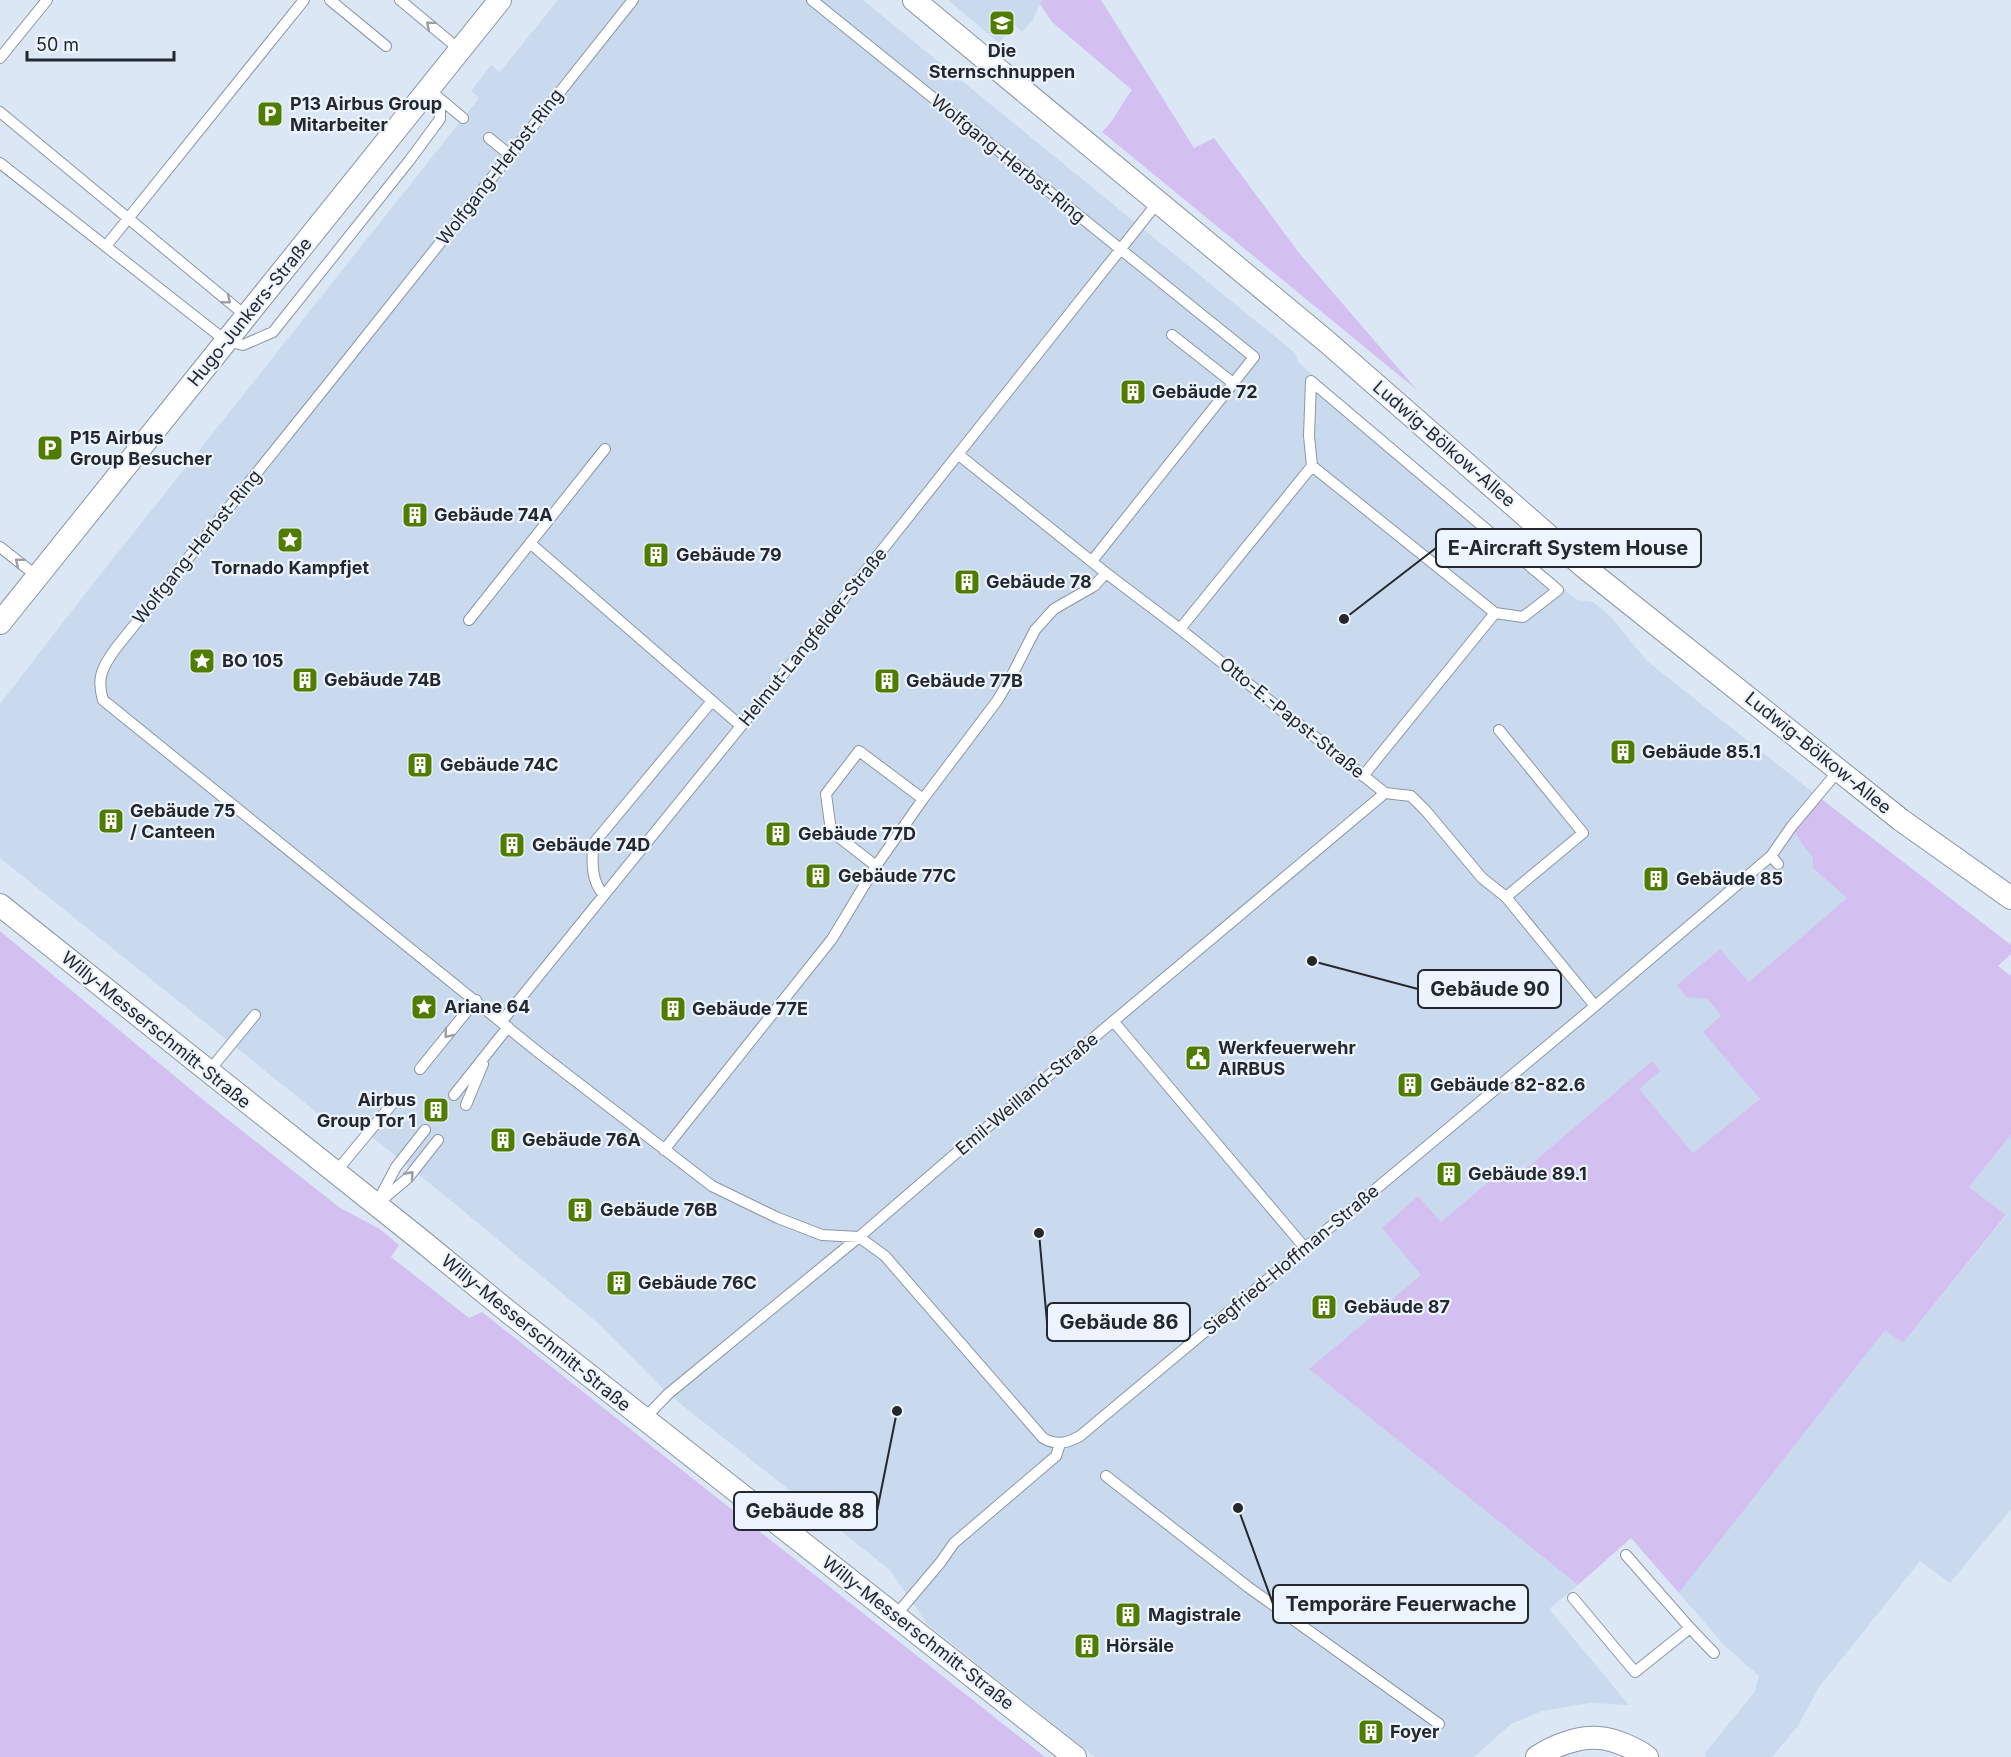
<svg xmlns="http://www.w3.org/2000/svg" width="2011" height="1757" font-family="Inter,sans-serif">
<rect width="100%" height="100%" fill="#dbe7f5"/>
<path fill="#cadaee" d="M558 0H863L1295 353 1299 363 1577 600 1593 602 1610 616 1647 661 1820 798 2011 945V954L1512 1379 1309 1369 1578 1585 1549 1609 1629 1705 1590 1703 1542 1711 1511 1724 1474 1757H1095L927 1624 890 1570 668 1394 599 1324 455 1204 346 1116 330 1123 0 858V704L81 599 479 98 471 91 491 65 500 72Z
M948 0H1042L1032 21 1022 32 1014 25 999 43Z
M2011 1135V1509L1950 1583 1920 1561 1819 1687 1798 1726 1772 1757H1707L1704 1754 1754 1693 1759 1676 1724 1645 1679 1593 1885 1329 1903 1343 2006 1216 1969 1187Z"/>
<path fill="#d3c0f1" d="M1042 0H1101L1194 148 1214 138 1299 253 1417 390 1102 132C1115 120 1121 104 1132 90L1052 22 1040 4Z
M1820 798 2011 945V954L1998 966 2011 976V1135L1969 1187 2006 1215 1903 1343 1885 1330 1679 1593 1631 1538 1578 1585 1309 1369 1421 1275 1382 1228 1418 1196 1441 1222 1499 1173 1508 1184 1652 1061 1660 1071 1639 1089 1693 1153 1760 1099 1703 1032 1721 1016 1708 999 1686 997 1677 985 1720 949 1749 982 1847 898 1813 868V857L1802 844 1794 830Z
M0 931 207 1103 340 1208 380 1229 399 1245 391 1257 469 1318 482 1312 1045 1757H0Z"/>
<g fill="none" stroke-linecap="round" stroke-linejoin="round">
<g stroke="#8b96a3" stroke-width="12">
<path id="service" d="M330 0 386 46
M400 0 460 50
M633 0 324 389 116 648C103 666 96 677 103 700L538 1052 712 1186 778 1218 822 1235 859 1237 885 1256 1043 1438C1057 1446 1067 1443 1080 1436L1595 1006 1771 856 1778 864
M812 0 1254 357 1092 561
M0 58 47 0
M438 97 463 118
M0 112 246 316
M489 138 510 155
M0 163 226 341 243 345 273 332 409 161 440 119V99
M106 246 304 0
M1172 335 1233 383
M959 455 1106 573 1180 629 1385 793 1411 796 1426 811 1482 878 1506 897 1595 1006
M1312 466 1309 436 1311 381 1558 590 1523 617 1495 613
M530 543 741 726
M0 547 38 577
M469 620 605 449
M1180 629 1312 466 1495 613 1363 776
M1499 730 1583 833 1506 897
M1771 856 1792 826 1839 770
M876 866 831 831 826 794 859 751 923 799
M604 895C591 882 592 862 593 844L712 701
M502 1021 810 641 1158 202
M1114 1022 1305 1248
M420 1069 476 1000
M209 1071 255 1015
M454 1095 508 1027
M466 1105 483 1064
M664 1150 832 939 876 866 923 799 997 701 1010 679 1035 630 1054 609 1094 586 1106 573
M335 1173 392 1104
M379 1199 396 1167 425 1130
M376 1205 408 1178 438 1140
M644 1419 668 1394 859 1237 954 1155 1385 793
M1106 1476 1248 1587 1439 1724
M1626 1555 1690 1628 1714 1653
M1573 1598 1635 1672 1690 1628
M896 1615 940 1563 954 1543 1056 1456 1060 1444"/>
</g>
<g stroke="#8b96a3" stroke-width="24">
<path id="minor" d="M914 0 1326 341 1583 566 1901 820 2011 898
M0 623 500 0
M0 905 417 1237 506 1310 1075 1757
M1537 1757C1553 1746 1579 1736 1599 1738 1614 1739 1635 1748 1647 1757"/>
</g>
<use href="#service" stroke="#fff" stroke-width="10"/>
<use href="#minor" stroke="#fff" stroke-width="22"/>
</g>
<defs><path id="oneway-chevron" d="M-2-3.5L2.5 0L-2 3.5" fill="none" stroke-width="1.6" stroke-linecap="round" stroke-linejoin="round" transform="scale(1.5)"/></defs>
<g stroke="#9c9ea0">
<use href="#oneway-chevron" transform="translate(430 25) rotate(-140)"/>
<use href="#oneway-chevron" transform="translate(227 300) rotate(39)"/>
<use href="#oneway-chevron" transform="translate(19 562) rotate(-141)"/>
<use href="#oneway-chevron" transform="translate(448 1034) rotate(129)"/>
<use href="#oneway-chevron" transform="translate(410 1175) rotate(-48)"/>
</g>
<defs>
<g id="school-square" transform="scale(1.35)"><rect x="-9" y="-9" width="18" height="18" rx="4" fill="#507c00" stroke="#ebf4ff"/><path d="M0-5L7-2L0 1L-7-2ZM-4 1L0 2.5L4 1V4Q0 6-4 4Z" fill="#fff"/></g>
<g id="parking-square" transform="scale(1.35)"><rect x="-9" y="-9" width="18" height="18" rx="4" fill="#507c00" stroke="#ebf4ff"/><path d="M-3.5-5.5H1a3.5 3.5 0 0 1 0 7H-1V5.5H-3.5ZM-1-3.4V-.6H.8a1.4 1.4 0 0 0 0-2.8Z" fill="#fff"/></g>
<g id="building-square" transform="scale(1.35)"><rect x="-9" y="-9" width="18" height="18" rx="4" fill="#507c00" stroke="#ebf4ff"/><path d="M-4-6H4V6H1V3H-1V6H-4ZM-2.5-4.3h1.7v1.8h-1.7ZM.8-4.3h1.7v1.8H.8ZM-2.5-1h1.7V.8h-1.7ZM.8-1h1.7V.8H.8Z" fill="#fff"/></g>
<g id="sight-square" transform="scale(1.35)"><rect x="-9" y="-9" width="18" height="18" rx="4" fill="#507c00" stroke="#ebf4ff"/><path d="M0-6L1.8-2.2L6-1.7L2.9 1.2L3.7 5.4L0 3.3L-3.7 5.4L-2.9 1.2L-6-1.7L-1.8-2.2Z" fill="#fff"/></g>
<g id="civic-square" transform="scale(1.35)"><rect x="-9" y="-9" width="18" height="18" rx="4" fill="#507c00" stroke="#ebf4ff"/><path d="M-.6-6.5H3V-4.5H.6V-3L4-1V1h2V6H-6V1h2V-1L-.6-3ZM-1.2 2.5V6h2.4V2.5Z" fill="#fff"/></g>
</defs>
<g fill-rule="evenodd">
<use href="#school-square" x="1002" y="23"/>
<use href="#parking-square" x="270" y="114"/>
<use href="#building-square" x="1133" y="392"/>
<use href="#parking-square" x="50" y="448"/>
<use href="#building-square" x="415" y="515"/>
<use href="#sight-square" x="290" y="540"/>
<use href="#building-square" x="656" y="555"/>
<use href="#building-square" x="967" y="582"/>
<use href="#sight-square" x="202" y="661"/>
<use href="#building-square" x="305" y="680"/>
<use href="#building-square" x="887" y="681"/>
<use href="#building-square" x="1623" y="752"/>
<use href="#building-square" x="420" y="765"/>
<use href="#building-square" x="111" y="821"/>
<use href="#building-square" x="778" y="834"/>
<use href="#building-square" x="512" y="845"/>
<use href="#building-square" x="818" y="876"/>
<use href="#building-square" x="1656" y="879"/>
<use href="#sight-square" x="424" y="1007"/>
<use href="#building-square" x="673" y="1009"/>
<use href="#civic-square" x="1198" y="1058"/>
<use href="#building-square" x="1410" y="1085"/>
<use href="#building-square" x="436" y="1110"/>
<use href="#building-square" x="503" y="1140"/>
<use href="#building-square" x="1449" y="1174"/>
<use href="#building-square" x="580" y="1210"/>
<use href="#building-square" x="619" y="1283"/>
<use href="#building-square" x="1324" y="1307"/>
<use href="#building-square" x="1128" y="1615"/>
<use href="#building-square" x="1087" y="1646"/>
<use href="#building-square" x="1371" y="1732"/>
</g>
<g text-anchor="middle" stroke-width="4.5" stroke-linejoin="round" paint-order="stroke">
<g font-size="18" font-weight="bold" fill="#24282d" stroke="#ebf4ff" text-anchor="start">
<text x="1002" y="57" text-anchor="middle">Die<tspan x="1002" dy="21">Sternschnuppen</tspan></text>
<text x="290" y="110">P13 Airbus Group<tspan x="290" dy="21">Mitarbeiter</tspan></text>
<text x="1152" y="398">Gebäude 72</text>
<text x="70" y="444">P15 Airbus<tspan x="70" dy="21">Group Besucher</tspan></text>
<text x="434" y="521">Gebäude 74A</text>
<text x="676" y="561">Gebäude 79</text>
<text x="290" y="574" text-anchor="middle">Tornado Kampfjet</text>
<text x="986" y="588">Gebäude 78</text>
<text x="222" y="667">BO 105</text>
<text x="324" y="686">Gebäude 74B</text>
<text x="906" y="687">Gebäude 77B</text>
<text x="1642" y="758">Gebäude 85.1</text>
<text x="440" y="771">Gebäude 74C</text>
<text x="130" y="817">Gebäude 75<tspan x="130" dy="21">/ Canteen</tspan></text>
<text x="798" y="840">Gebäude 77D</text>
<text x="532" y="851">Gebäude 74D</text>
<text x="838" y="882">Gebäude 77C</text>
<text x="1676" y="885">Gebäude 85</text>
<text x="444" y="1013">Ariane 64</text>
<text x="692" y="1015">Gebäude 77E</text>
<text x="1218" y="1054">Werkfeuerwehr<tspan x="1218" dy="21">AIRBUS</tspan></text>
<text x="1430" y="1091">Gebäude 82-82.6</text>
<text x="416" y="1106" text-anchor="end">Airbus<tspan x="416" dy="21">Group Tor 1</tspan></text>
<text x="522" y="1146">Gebäude 76A</text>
<text x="1468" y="1180">Gebäude 89.1</text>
<text x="600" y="1216">Gebäude 76B</text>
<text x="638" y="1289">Gebäude 76C</text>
<text x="1344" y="1313">Gebäude 87</text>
<text x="1148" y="1621">Magistrale</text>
<text x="1106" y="1652">Hörsäle</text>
<text x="1390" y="1738">Foyer</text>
</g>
<g font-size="18" fill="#24282d" stroke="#ebf4ff">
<text transform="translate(1008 159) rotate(39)" y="6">Wolfgang-Herbst-Ring</text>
<text transform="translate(500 167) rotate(-52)" y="6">Wolfgang-Herbst-Ring</text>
<text transform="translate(250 312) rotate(-51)" y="6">Hugo-Junkers-Straße</text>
<text transform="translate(1444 444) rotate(41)" y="6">Ludwig-Bölkow-Allee</text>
<text transform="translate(197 547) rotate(-51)" y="6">Wolfgang-Herbst-Ring</text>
<text transform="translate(813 637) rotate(-51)" y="6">Helmut-Langfelder-Straße</text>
<text transform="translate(1292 718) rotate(39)" y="6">Otto-E.-Papst-Straße</text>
<text transform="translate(1818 753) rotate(39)" y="6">Ludwig-Bölkow-Allee</text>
<text transform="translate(156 1030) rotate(39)" y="6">Willy-Messerschmitt-Straße</text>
<text transform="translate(1027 1094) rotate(-40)" y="6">Emil-Weilland-Straße</text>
<text transform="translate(1291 1260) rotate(-40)" y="6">Siegfried-Hoffman-Straße</text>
<text transform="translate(536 1333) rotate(39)" y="6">Willy-Messerschmitt-Straße</text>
<text transform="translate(918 1633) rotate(38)" y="6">Willy-Messerschmitt-Straße</text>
</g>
</g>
<path fill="none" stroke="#24282d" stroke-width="2" d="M1344 619L1436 548M1312 961L1418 989M1039 1233L1047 1322M897 1411L877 1511M1238 1508L1273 1604"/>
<g fill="#24282d" stroke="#ebf4ff" stroke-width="2">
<circle cx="1344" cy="619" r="6"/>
<circle cx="1312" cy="961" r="6"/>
<circle cx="1039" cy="1233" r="6"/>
<circle cx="897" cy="1411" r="6"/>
<circle cx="1238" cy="1508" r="6"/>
</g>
<g fill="#ebf4ff" stroke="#24282d" stroke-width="2">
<rect x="1436" y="529" width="265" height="38" rx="6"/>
<rect x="1418" y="970" width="143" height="38" rx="6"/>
<rect x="1047" y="1303" width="143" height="38" rx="6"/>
<rect x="734" y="1492" width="143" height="38" rx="6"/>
<rect x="1273" y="1585" width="255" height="38" rx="6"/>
</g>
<g font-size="20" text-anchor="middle" font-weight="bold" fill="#24282d">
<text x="1568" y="555">E-Aircraft System House</text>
<text x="1490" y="996">Gebäude 90</text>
<text x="1119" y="1329">Gebäude 86</text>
<text x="805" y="1518">Gebäude 88</text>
<text x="1401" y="1611">Temporäre Feuerwache</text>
</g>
<path d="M27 51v9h147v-9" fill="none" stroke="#24282d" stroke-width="3"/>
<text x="36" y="51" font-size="18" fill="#24282d" stroke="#ebf4ff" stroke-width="4.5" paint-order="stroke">50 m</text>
</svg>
